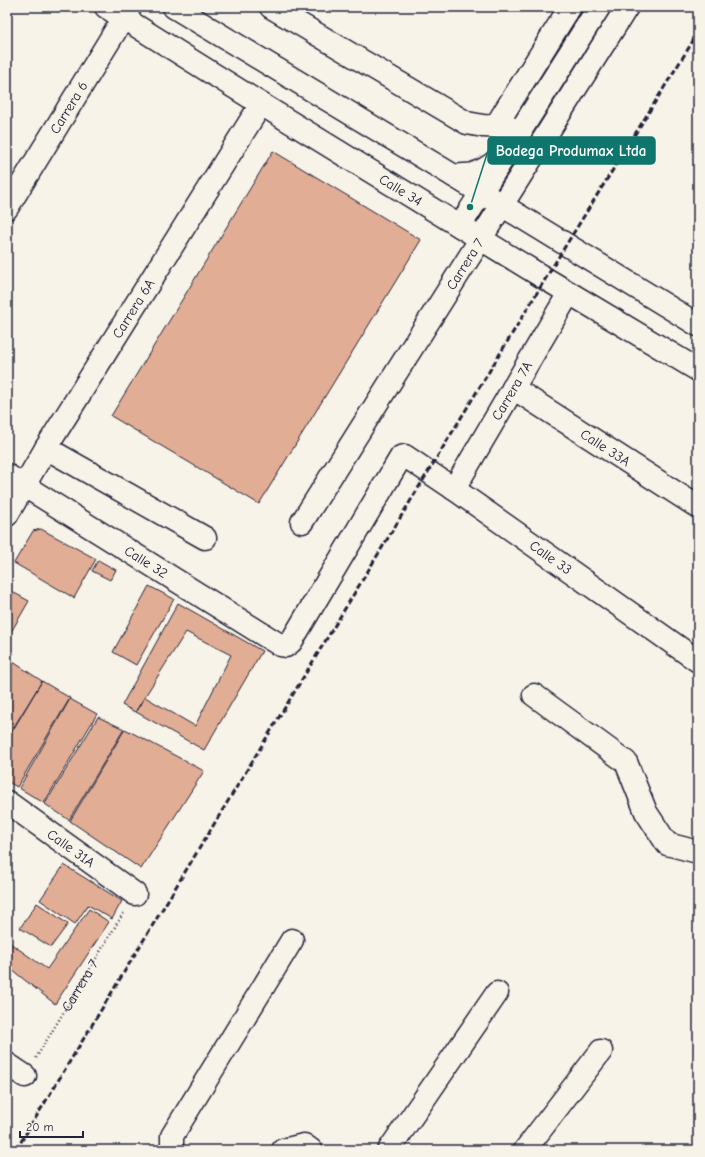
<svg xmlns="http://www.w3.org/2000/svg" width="705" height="1157" font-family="'Comic Neue',sans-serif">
<rect width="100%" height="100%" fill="#f7f3e8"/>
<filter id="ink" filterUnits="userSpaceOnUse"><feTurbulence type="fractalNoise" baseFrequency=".025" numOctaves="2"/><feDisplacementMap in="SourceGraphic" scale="8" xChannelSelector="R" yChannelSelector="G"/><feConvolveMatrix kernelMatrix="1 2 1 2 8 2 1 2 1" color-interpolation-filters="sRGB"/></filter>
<g filter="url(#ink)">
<path fill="#e1ad94" stroke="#22223b" d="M273 151 421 240 259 504 111 416Z
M41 529 96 559 74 598 14 563 33 531Z
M98 560 116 570 110 580 92 571Z
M149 586 174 599 136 665 113 652Z
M7 589 29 601 7 639Z
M178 603 262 651 204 750 136 712 145 697 195 726 231 655 186 632 135 712 122 705Z
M7 658 42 681 7 738Z
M42 681 70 698 17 787 7 781V740Z
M70 699 97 714 44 803 19 788Z
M98 717 124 729 69 820 45 804Z
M125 729 204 771 141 869 70 821Z
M64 865 122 901 112 919 88 905 75 924 40 900Z
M37 903 68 924 51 947 20 928Z
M89 909 109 922 55 1004 7 966V941L47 969Z"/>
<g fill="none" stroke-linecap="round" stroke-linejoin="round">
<g stroke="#22223b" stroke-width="25">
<g id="minor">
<path d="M271 7 467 123 483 126 506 127 521 131"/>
<path d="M495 127 570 7"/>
<path id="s2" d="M7 208 130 7"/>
<path d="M460 226 599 7"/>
<path id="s3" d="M513 388 698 507"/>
<path d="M46 448 205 538"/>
<path id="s4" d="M7 475 280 645 286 646 291 642 401 457 405 456 454 489 698 661"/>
<path id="s5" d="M454 489 569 293"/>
<path id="s6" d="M7 515 46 448 261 104"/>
<path id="s7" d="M302 522 627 7"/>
<path d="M534 695 626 762 646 812 667 844 698 852"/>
<path id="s8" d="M7 802 135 894"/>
<path d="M7 1064 25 1076"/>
<path d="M172 1150V1136L292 940"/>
<path d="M283 1150 304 1145 311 1150"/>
<path d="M389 1150 497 993"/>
<path d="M525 1150 601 1051"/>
</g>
</g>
<g stroke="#22223b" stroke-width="25">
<g id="major">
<path id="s9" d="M106 7 261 104 546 279 698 370"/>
<path d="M174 7 454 176 698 325"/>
<path d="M454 176C460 175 467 175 473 174 489 169 501 158 511 146"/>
</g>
</g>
<path stroke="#22223b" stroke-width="2.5" stroke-dasharray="1 3" stroke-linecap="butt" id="s1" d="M36 1058 124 912"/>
<use href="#minor" stroke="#f7f3e8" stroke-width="22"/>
<use href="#major" stroke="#f7f3e8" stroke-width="22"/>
<path stroke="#22223b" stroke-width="3" stroke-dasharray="6 3" stroke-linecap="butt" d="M16 1150 566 245 698 33"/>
</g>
</g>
<g text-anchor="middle" stroke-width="3" stroke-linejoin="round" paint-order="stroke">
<g font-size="14" fill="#22223b" stroke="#f7f3e8">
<text dy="5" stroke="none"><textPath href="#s2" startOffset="118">Carrera 6</textPath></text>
<text dy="5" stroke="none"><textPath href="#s9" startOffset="347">Calle 34</textPath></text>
<text dy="5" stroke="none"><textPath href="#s7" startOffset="305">Carrera 7</textPath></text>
<text dy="5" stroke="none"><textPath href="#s6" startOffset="242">Carrera 6A</textPath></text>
<text dy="5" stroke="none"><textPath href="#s5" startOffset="114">Carrera 7A</textPath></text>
<text dy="5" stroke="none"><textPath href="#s3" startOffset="110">Calle 33A</textPath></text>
<text dy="5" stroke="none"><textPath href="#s4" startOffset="731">Calle 33</textPath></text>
<text dy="5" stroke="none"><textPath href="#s4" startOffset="164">Calle 32</textPath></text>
<text dy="5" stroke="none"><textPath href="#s8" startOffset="79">Calle 31A</textPath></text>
<text dy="5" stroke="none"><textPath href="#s1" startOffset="85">Carrera 7</textPath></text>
</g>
</g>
<path fill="none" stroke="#0f766e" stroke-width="1.5" d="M470 207L488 151"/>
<circle fill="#0f766e" stroke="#f7f3e8" stroke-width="1.5" cx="470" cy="207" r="4"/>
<rect fill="#0f766e" stroke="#0f766e" stroke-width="1.5" x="488" y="137" width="167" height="27" rx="4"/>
<g font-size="15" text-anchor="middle" font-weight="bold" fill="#fff">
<text x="571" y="156">Bodega Produmax Ltda</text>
</g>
<rect width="705" height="1157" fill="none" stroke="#f7f3e8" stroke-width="24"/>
<rect x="12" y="12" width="681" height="1133" fill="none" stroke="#22223b" stroke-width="1.5" filter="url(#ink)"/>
<path d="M20 1131v6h63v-6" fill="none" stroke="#22223b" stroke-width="2"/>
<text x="26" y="1131" font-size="12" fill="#22223b" stroke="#f7f3e8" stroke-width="3" paint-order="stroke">20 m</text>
</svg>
